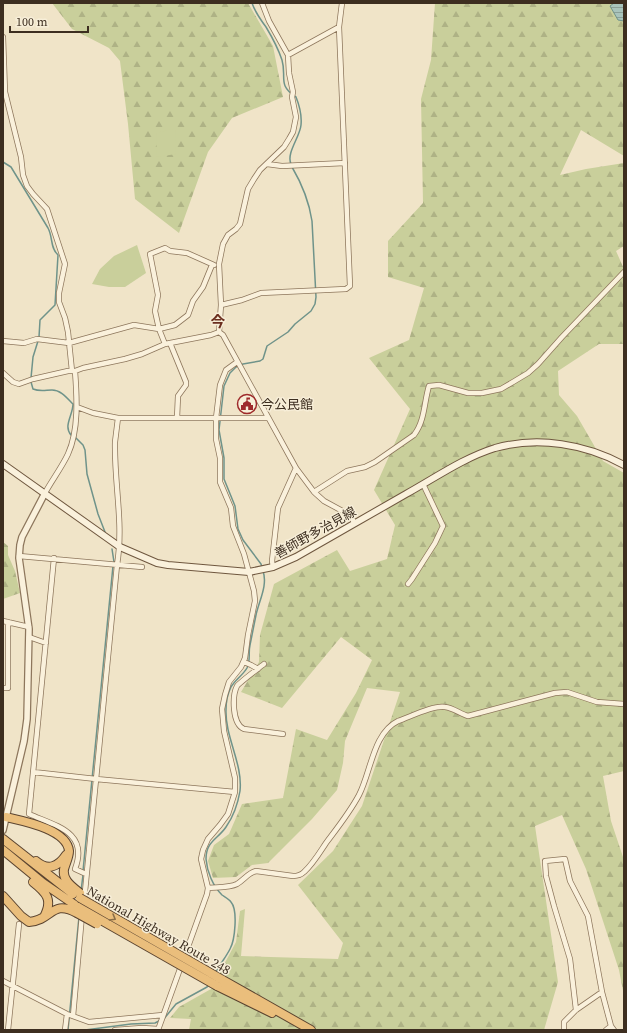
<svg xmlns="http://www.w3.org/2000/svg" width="627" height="1033" font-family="'Source Serif 4','Noto Sans JP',serif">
<defs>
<pattern id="forest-firs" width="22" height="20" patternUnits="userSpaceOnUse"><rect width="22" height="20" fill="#c9cf9b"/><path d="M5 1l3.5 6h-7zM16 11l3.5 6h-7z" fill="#aeb285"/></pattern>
<pattern id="water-rules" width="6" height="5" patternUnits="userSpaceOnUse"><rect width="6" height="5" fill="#a9c4bc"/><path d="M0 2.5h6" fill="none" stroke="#8ba098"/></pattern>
</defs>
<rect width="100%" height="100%" fill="#f0e4c8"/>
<path fill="url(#forest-firs)" d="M52 3H248L273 46 283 97 232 118 208 152 179 233 135 199 128 124 120 61 109 48 72 29Z
M435 3H624V156L581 130 560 175 586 169 624 163V246L616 251 624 269V344H599L558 371 559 395 577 416 603 461 624 473V771L603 776 611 821 624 860V996L619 970 586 869 562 815 535 826 558 982 544 1030H189L191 1019 170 1018 179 1007 211 989 236 942 240 911 245 909 241 956 338 959 343 943 298 885 333 851 362 806 400 692 367 688 345 741 343 763 337 790 312 819 268 863 252 865 236 877 213 878 208 861 214 845 229 834 242 804 283 798 296 729 327 740 356 693 372 660 341 637 282 708 241 692 259 662 260 635 274 584 337 550 350 571 387 559 395 525 374 490 410 409 369 358 409 340 424 288 388 277V241L423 203 421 99 431 60Z
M3 542 8 546V555L15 571 20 593 3 599Z"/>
<path fill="#c9cf9b" d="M173 129 175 130 176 154 157 157 156 133Z
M137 245 146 273 125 287H109L92 284 100 269 114 256Z"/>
<path fill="url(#water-rules)" stroke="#6f938a" d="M614 3H624V21L618 20 610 6Z"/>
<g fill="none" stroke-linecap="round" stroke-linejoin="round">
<path stroke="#6f938a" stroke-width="1.5" d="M252 3C255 12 260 19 266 27 272 37 278 48 282 60 287 77 277 85 296 97 300 107 302 115 301 125 300 137 286 153 291 164
M3 162 11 167 48 228C53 237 50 248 58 255L55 305 40 320 39 337
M31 378 33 357 38 341
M31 382 33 389C40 392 46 390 52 390 61 390 67 398 73 404 73 415 63 426 71 435
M76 438 83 445 85 450 87 474 98 514 105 532
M112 549 114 562
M262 567 261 564 243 540 238 529 235 506 224 479V458L219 430 224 386 230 373 236 367 243 364 260 361 263 359 267 346 288 332 295 324 311 311 315 304 316 297 312 221C309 201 302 184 292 167
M83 871 113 566
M81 891 83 875
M216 972C220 964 226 957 230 949 235 940 238 910 231 902 229 899 225 897 222 895 213 886 207 872 206 859 206 841 218 839 226 827 233 817 238 803 240 791 243 764 225 737 226 710 226 703 228 693 231 687 235 680 243 675 247 668 251 660 248 653 250 645 252 635 254 625 256 615 259 601 268 585 263 571
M163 1020 176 1004 207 987 209 984
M68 1030 79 917
M85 1030 131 1024 155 1023 159 1021"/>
<g stroke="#8d765c" stroke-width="6">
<path id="minor" d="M3 37 5 92 21 157 23 175 27 186 33 194 47 209 65 264 59 293V302L65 318 68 332 72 371
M288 55 339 27
M267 164 282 166 345 163
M221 305 242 300 261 293 346 289 350 286 339 27 342 3
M219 332 221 305 219 264 223 244 228 235 236 229 240 224 248 189 254 179 260 170 284 147 289 139 293 132 296 117 292 97 293 92 289 73 288 55 269 21 262 3
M219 332 223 335 296 468 314 492 324 501 348 514 355 523
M3 341 24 343 37 339 69 343 134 325 159 329 175 325 188 315 193 301 203 287 212 265
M170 343 186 382V385L178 396 177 418
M165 344 159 329 155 311 158 295 150 254 165 248 170 251 187 253 214 265
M3 373 13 382 19 384 33 379 68 371H75L83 368 125 359 142 354 165 344 211 335 219 332
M77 407 93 413 118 418H268
M314 492 347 471 365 467 375 462 414 435C425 421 424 402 429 386L439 385 468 393H482L501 389 513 382 528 373 538 364 562 337 624 272
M45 493C52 480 62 467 68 454 79 430 77 397 75 371
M19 556 142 567
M54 558 29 814C56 826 89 832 75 869L86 874
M273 567 272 561 278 508 296 468
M408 584 412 579 435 543 443 526 423 484
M3 621 29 627
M29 637 46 643
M244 662 251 665 258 669
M264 664C259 668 240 682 237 686 232 696 232 724 244 729L283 734
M3 688H8V622
M33 772 96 779 235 792
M208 888C216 887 229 888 237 884 244 880 248 873 256 871L293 876C297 876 301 875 304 872 313 864 320 852 326 843 338 827 350 812 359 795 371 772 373 733 398 721 410 717 433 705 445 707 454 708 460 714 468 716L555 693 567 692 597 702 624 704
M84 902 117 565C124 523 114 484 115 442 116 434 117 426 118 418
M3 981 67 1014 89 1022 163 1015
M576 1010 570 959 554 906 546 876 545 861 565 859 570 881 588 916 602 992 611 1026 614 1030
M73 1016 82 915
M8 1030 19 924
M65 1030 67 1014
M115 1030 142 1028 158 1029
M158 1030 207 894 208 888 201 859 203 850 208 839 220 825 228 814 235 792V778L224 731 222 709 225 695 229 682 241 667 245 658 248 635 255 601 254 591 244 554 233 526 231 508 220 482V458L216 439V418L220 385 226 370 237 362
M564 1030V1022L576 1010 602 992
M606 1030 611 1026"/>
</g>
<g stroke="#8d765c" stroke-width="8">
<path id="tertiary" d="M3 830 24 741 27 719 29 629 19 558 20 545 22 537 45 493"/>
</g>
<g stroke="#6f573f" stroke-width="8">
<path id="secondary" d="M3 464 120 547 157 563 168 565 249 572 273 567 296 557C333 536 369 515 406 494 435 478 463 458 495 448 538 436 586 444 624 465"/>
</g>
<g stroke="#5b4430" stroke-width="10">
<path id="trunk" d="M6 817C23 821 67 829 69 851 69 856 67 860 65 866 60 878 71 886 80 893
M3 839 73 894
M3 850 43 883 78 907
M36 861C48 871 58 867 66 855
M33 882C47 893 53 900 44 917
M3 896 21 916 29 922C53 920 51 899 77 913
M221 979 311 1030
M217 986 272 1013"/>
</g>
<use href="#minor" stroke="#faf1dc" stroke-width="4.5"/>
<use href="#tertiary" stroke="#faf1dc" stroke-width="5.5"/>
<use href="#secondary" stroke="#faf1dc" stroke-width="6"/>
<use href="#trunk" stroke="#eabe7c" stroke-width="8"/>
<g stroke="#5b4430" stroke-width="10" stroke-linecap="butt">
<path id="trunk-bridge" d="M80 898 221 979
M78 907 217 986
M77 913 97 924"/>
</g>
<use href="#trunk-bridge" stroke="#eabe7c" stroke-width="8"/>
</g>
<defs><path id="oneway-chevron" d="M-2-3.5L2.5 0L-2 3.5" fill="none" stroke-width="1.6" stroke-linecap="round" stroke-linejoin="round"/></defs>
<use stroke="#8b6f49" href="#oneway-chevron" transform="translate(113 918) rotate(30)"/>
<defs>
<g id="civic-ring" transform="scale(1)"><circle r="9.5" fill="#f7eed8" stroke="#9e2a2b" stroke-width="1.5"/><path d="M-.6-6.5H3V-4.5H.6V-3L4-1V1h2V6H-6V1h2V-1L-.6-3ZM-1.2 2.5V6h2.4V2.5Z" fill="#9e2a2b"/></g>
</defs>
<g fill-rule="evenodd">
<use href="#civic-ring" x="247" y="404"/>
</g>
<g text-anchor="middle" stroke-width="3" stroke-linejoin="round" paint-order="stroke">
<g font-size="13" fill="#3d2e20" stroke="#f7eed8" text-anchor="start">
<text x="261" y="409">今公民館</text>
</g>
<g font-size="13" fill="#3d2e20" stroke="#f7eed8">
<text transform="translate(315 532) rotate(-29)" y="5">善師野多治見線</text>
<text transform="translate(159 930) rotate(30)" y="5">National Highway Route 248</text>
</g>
<g font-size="15" font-weight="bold" fill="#6b2e1e" stroke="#f7eed8">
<text x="218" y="327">今</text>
</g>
</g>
<rect width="627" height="1033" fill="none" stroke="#3d2e20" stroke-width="8"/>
<path d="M10 26v6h78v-6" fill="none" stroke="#3d2e20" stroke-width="2"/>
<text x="16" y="26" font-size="12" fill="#3d2e20" stroke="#f7eed8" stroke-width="3" paint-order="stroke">100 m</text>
</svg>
